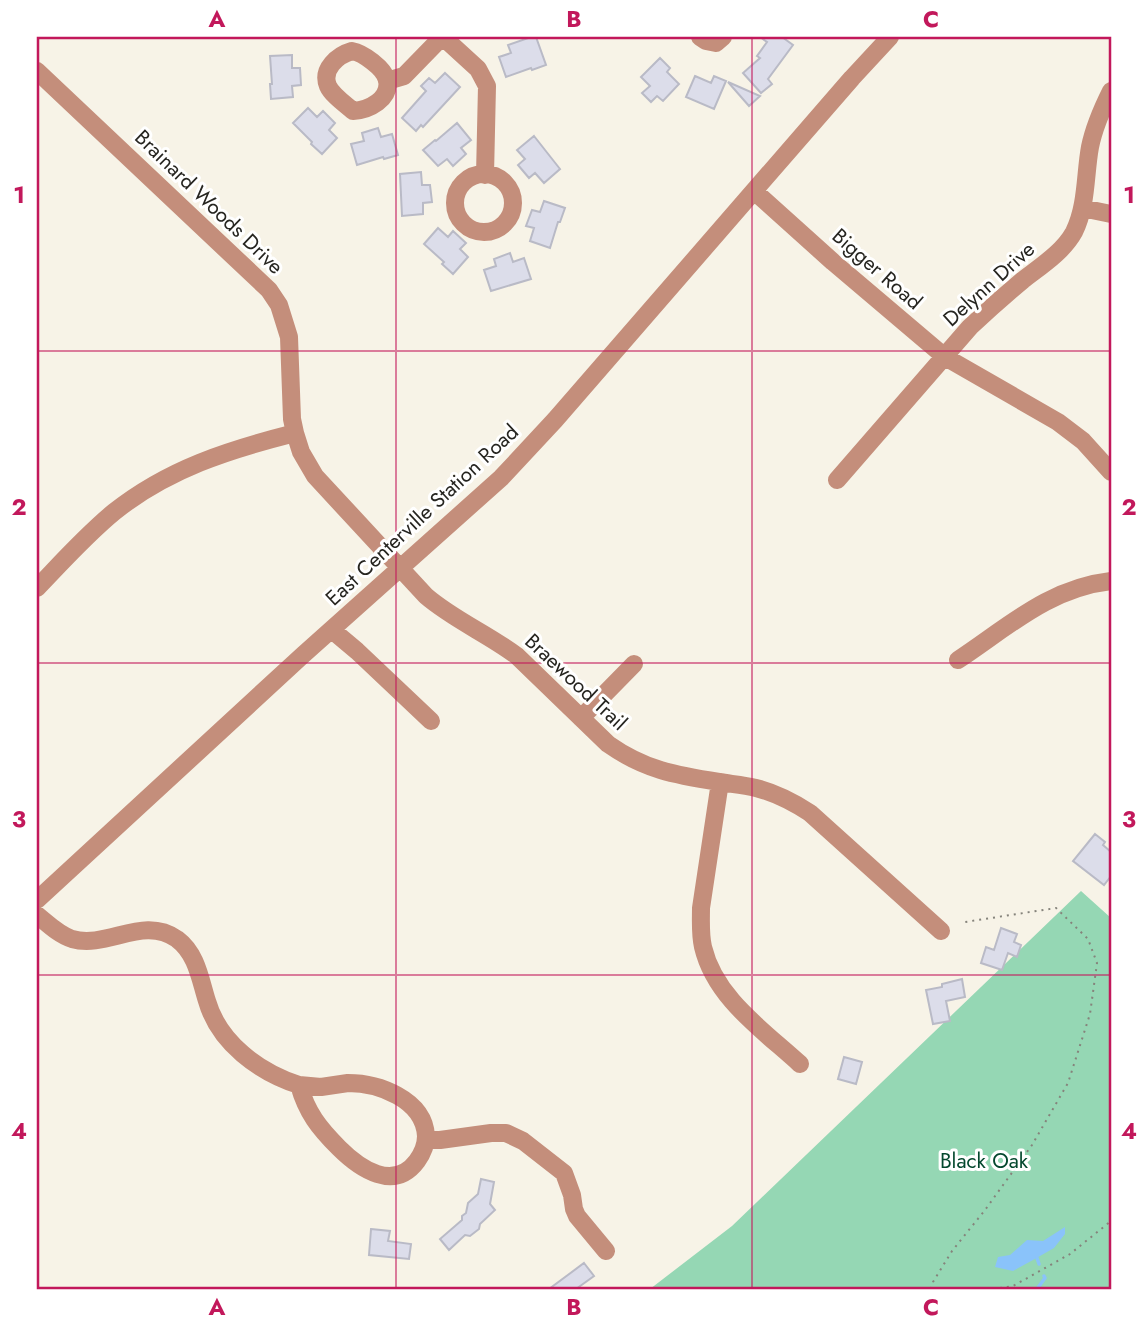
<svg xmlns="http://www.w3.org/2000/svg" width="1148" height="1326" font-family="Jost,sans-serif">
<rect width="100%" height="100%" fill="#f7f3e7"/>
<path fill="#95d7b4" d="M1081 891 1111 918V1289H650L732 1226Z"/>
<path fill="#8ac3fa" d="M1065 1227V1234L1054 1248 1033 1260 1013 1271 995 1267 998 1257 1010 1255 1027 1240 1043 1241Z"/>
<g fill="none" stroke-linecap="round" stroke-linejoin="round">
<path stroke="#8ac3fa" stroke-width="3.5" d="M1037 1258 1039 1264
M1037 1289 1045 1278 1044 1276"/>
</g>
<path fill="#dcddea" stroke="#b9bac6" stroke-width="2" d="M531 37H536L546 65 532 70 531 68 506 77 499 57 511 53 508 45Z
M760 37H782L793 45 768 79 772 84 761 93 743 73 760 58 757 56 767 42Z
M292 55V68H300L301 85 292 86 293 97 271 99 270 84H272L270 56Z
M660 58 670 68 667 72 679 84 663 101 657 96 651 102 642 93 650 86 641 77Z
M445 73 460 87 423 127 421 125 416 131 402 118 426 91 421 86 429 78 435 83Z
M695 76 711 83 714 76 726 81 714 109 686 97Z
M728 82 760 96 749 106Z
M308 108 317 117 323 111 335 123 329 130 337 138 322 154 311 144 312 142 293 123Z
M457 123 471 140 461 148 466 154 453 166 447 159 438 166 423 150 435 140 436 141Z
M378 128 381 137 392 134 398 155 384 159 383 157 357 165 351 144 364 141 362 133Z
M534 136 560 169 544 183 535 173 529 178 518 165 525 159 517 150Z
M421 172 422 185H430L432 202 423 203V214L402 216 400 174Z
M544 201 565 208 560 222H558L550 248 530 241 534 228 526 226 532 210 540 212Z
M438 228 448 237 453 231 466 243 460 249 468 257 453 274 442 264 444 262 424 244Z
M510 253 513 262 524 258 531 279 491 291 484 270 496 266 494 259Z
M1095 834 1105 842 1103 845 1111 852V876L1104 885 1073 861Z
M1001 928 1017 934 1014 942 1021 945 1017 957 1008 953 1002 970 981 963 986 947 994 950Z
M962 979 965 997 946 1001 950 1021 933 1024 926 990 942 987V984Z
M844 1057 862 1062 856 1084 838 1079Z
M481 1179 494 1182 490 1204 495 1210 480 1224 479 1229 470 1236 465 1235 449 1250 440 1239 462 1220V1216L466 1213 468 1203 478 1194Z
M371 1229 390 1231 388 1241 411 1244 409 1259 369 1255Z
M584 1263 594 1276 576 1289H549Z"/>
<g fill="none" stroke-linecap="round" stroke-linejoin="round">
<path stroke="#85837b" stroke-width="2" stroke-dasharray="2 5" stroke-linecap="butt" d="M931 1289 933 1282 952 1251 985 1210 1032 1145 1068 1083 1090 1014 1097 963 1088 939 1056 908 965 922
M993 1289 1013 1286 1070 1254 1111 1221"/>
<path stroke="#c48e7b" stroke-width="18" d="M443 37 478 69 487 86 485 175
M700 37 706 41 716 43 723 37
M352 51C363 53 384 68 387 80 391 99 369 110 353 111 345 104 332 95 328 86 321 69 338 55 352 51Z
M37 71 269 290 279 305 289 337 292 419 295 433 301 452 315 476 426 596C454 620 488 634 517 656L608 744C645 770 675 775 719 782 731 784 744 785 756 788 776 793 793 802 810 813L941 931
M387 81 404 76 442 37
M455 203a29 29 0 1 1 58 0a29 29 0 1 1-58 0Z
M754 191 833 262 945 357 1058 422 1083 441 1111 472
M1082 208 1111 214
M837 480 970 327C987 311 1005 295 1023 280 1041 266 1063 252 1074 232 1087 206 1085 174 1090 147 1094 127 1102 109 1111 91
M37 588C62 562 86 535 114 512 168 469 228 450 295 433
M332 630 357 651 431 721
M958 660C1008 627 1049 588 1111 581
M581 718 634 664
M720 782 701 908C701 921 700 934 703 947 715 998 763 1030 800 1064
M37 900 304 654 501 478 555 420 852 78 890 37
M37 915C48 924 59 935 72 939 108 949 143 915 177 939 197 954 200 979 207 1001 219 1043 259 1072 299 1085
M348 1083C378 1083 424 1099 426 1136 426 1145 422 1154 417 1161 394 1192 360 1169 339 1148 319 1128 307 1113 299 1085L321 1087Z
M426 1139 440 1140 491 1133H506L523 1141 564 1173 572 1195 574 1209 577 1216 606 1251"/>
</g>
<path fill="none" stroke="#c2185b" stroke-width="2" stroke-opacity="0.55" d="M396 37V1289M752 37V1289M37 351H1111M37 663H1111M37 975H1111"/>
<g text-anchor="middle" stroke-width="6" stroke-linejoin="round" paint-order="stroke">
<g font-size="21" fill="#262520" stroke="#fff">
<text transform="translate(209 202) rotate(44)" y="7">Brainard Woods Drive</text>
<text transform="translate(877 269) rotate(41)" y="7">Bigger Road</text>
<text transform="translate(989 284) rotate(-42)" y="7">Delynn Drive</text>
<text transform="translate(422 515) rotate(-43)" y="7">East Centerville Station Road</text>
<text transform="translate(576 682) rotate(43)" y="7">Braewood Trail</text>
</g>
<g font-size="21" fill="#04482e" stroke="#fff">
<text x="984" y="1168">Black Oak</text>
</g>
</g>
<rect width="1148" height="1326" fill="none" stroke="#ffffff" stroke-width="77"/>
<rect x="38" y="38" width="1072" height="1250" fill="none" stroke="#c2185b" stroke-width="2.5"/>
<g font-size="23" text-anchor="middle" font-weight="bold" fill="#c2185b">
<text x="217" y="27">A</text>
<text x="574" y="27">B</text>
<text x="931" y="27">C</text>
<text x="19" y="203">1</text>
<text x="1129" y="203">1</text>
<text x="19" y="515">2</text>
<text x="1129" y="515">2</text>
<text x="19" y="827">3</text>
<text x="1129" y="827">3</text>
<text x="19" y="1139">4</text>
<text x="1129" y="1139">4</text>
<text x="217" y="1315">A</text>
<text x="574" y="1315">B</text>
<text x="931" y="1315">C</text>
</g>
</svg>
